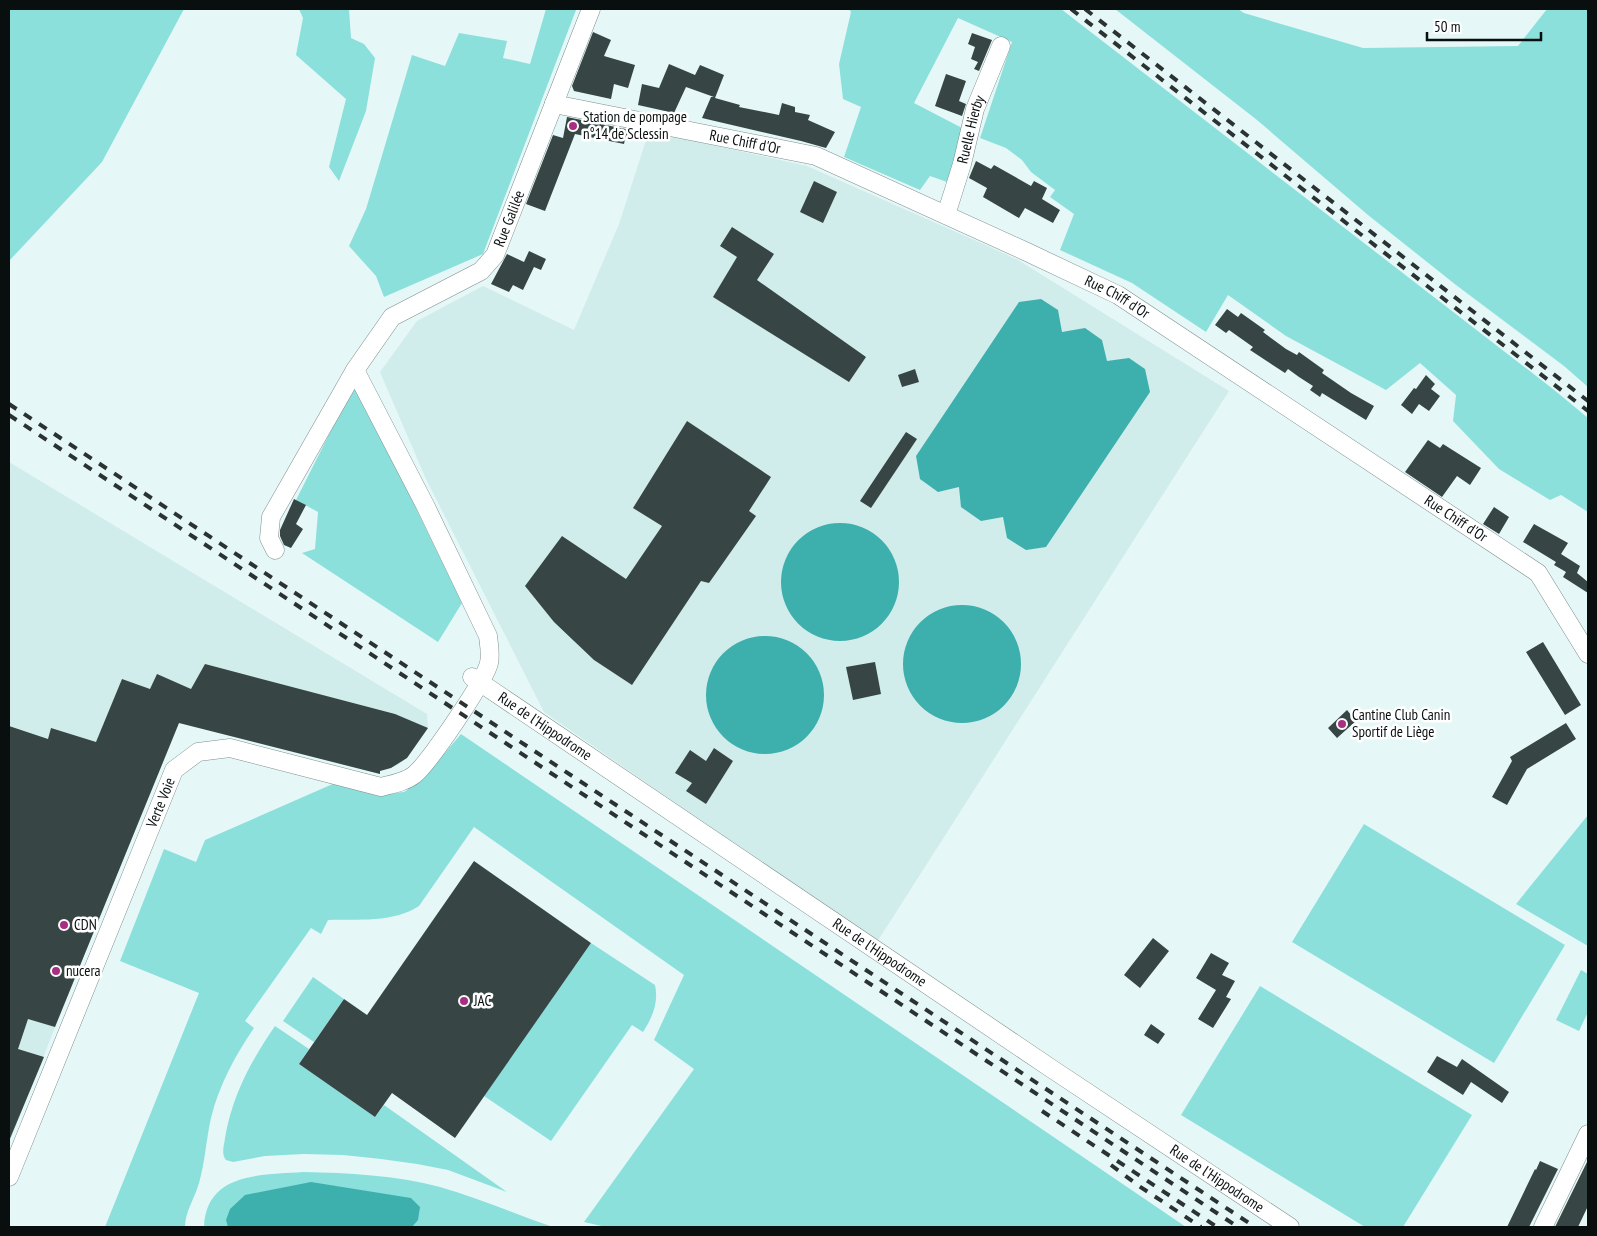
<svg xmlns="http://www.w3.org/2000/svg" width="1597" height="1236" font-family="'PT Sans Narrow',sans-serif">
<rect width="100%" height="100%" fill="#e5f8f7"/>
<path fill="#d0eceb" d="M649 131 807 166 990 247 1018 260 1229 391 877 942 544 712 426 479 380 372 417 321 483 286 574 330 619 224Z
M9 462 427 714 428 728 407 758 398 765 380 771V774L179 723 101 912 9 1143Z"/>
<path fill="#8be0dc" d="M9 9H184L102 162 9 261Z
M299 9H349L351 38 364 44 375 58 366 111 339 181 329 167 346 99 296 55 303 18Z
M546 9H571L576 10 483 254 384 297 376 276 349 246 366 209 412 55 445 66 459 33 507 41 503 58 530 64Z
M849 9H1061L1553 389 1588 418V512L1561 495 1550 500 1499 469 1453 421 1456 395 1420 363 1386 390 1286 336 1228 295 1206 332 1132 283 1060 250 1074 214 1050 197 1055 190 1031 172 1022 160 1006 148 980 138 1012 42 958 18 914 103 964 129 947 182 930 176 920 190 844 157 861 107 843 99 839 64 851 12Z
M1115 9H1238L1244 13 1363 48 1518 46 1547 9H1588V387L1564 366 1456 285 1368 215 1257 120Z
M355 383 462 603 438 642 302 553 315 549 318 512 296 500Z
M461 734 1186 1227H606L584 1222 694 1069 654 1040 684 975 474 827 419 906C393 923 358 919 328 920L321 934 311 928 245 1021 254 1028C235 1056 219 1085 211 1118 206 1140 205 1163 199 1183 195 1198 185 1211 185 1227H105L199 993 120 961 164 849 196 862 205 840 335 783 380 794 404 792 420 782Z
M1588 815V946L1516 904Z
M1364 824 1565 945 1494 1063 1292 942Z
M591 943 655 985C659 1003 652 1018 643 1032L632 1025 551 1141 484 1096Z
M1581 970 1588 974V1012L1579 1031 1556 1020Z
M313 977 344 999 314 1042 283 1021Z
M1260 986 1472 1115 1403 1227H1365L1181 1115Z
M275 1026 309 1049 299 1064 375 1117 384 1105 507 1192 448 1170 417 1164 381 1159 343 1155 304 1154 265 1156 233 1162 226 1160C221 1154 224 1146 225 1138 232 1096 251 1061 275 1026Z
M303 1172C348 1173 396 1175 440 1187 479 1198 515 1214 553 1227H204C206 1172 262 1175 303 1172Z"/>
<path fill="#3db0ad" d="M1041 299 1058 310 1062 332 1085 328 1102 340 1107 361 1129 358 1145 369 1150 392 1046 547 1026 550 1007 538 1003 517 981 521 961 507 959 487 938 492 920 479 916 456 1019 302Z
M781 582a59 59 0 1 1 118 0a59 59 0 1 1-118 0Z
M903 664a59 59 0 1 1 118 0a59 59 0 1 1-118 0Z
M706 695a59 59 0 1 1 118 0a59 59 0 1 1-118 0Z
M311 1182 411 1198 420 1207 418 1220 412 1227H228L226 1220 230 1209 245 1195Z"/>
<path fill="#374645" d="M593 32 611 40 604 56 635 65 628 88 614 84 611 99 574 91 572 86Z
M972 33 992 40 979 71 974 69 978 62 971 59 975 47 968 44Z
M669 64 695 75 700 65 724 75 715 98 740 105 739 107 779 115 782 103 795 107V112L810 115 808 120 835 132 826 148 801 141 702 118 711 97H714L686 87 674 113 638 105 642 84 659 88Z
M946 74 966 81 959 101 966 104 962 116 935 106Z
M567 117 635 131 632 141 625 139 624 144 575 134 545 211 526 204 553 135 563 138Z
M976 161 991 169 994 165 1031 186 1034 181 1047 188 1042 199 1060 210 1053 223 1025 208 1019 218 983 197 987 188 969 178Z
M814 181 837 192 823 223 800 212Z
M732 227 774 254 757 280 866 357 849 382 713 297 737 257 720 246Z
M529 251 546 259 541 270 534 267 523 290 513 285 509 292 491 284 507 254 524 262Z
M1227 309 1238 317 1241 313 1265 330 1263 332 1286 349 1297 355 1299 352 1324 370 1322 373 1351 393 1374 406 1366 420 1322 393 1320 397 1310 390 1313 386 1299 377 1288 369 1285 373 1250 350 1253 347 1229 330 1226 333 1215 325Z
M915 369 919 382 902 387 898 375Z
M1426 375 1435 384 1431 389 1440 396 1429 411 1419 404 1412 414 1401 405 1414 388 1416 389Z
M687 421 771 477 749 511 756 516 709 583 701 581 632 685 594 660 554 622 525 586 562 536 626 579 662 526 633 508Z
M906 432 917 439 871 508 860 501Z
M1428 440 1440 448 1443 444 1481 468 1470 485 1457 476 1442 497 1405 472Z
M294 499 306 505 296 524 303 529 291 548 284 545 280 536V530Z
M1494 507 1509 517 1499 534 1483 524Z
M1534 524 1568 543 1561 554 1580 566 1577 573 1588 582V593L1563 577 1566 572 1554 565 1556 562 1523 542Z
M1543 642 1581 705 1565 715 1526 652Z
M875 662 881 694 853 700 846 667Z
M205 664 395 714 428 728 407 758 391 768 380 771V774L179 723 55 1027 28 1019 18 1049 44 1057 9 1141V726L48 739 51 728 96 742 122 679 150 689 157 674 191 689Z
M1347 710 1356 721 1337 738 1328 728Z
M1566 723 1576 739 1527 769 1507 805 1492 797 1512 761 1510 757Z
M714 748 733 761 706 804 686 791 692 783 675 773 690 750 706 761Z
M474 861 591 943 455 1138 392 1093 375 1117 299 1064 344 999 367 1015Z
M1153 938 1169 951 1140 988 1124 975Z
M1211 953 1229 963 1222 975 1235 981 1226 997 1231 999 1213 1028 1198 1019 1216 990 1196 978Z
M1151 1024 1165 1034 1158 1044 1144 1035Z
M1437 1056 1457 1067 1462 1059 1509 1092 1502 1103 1471 1082 1463 1095 1427 1072Z
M1588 1160V1206L1578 1227H1555Z
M1540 1161 1558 1169 1529 1227H1507L1535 1169 1536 1170Z"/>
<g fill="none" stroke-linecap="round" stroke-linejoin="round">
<g stroke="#7e8f8e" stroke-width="19">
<g id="minor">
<path id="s1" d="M554 103 564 106 816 156 1027 252 1118 295 1538 573 1588 654"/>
<path id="s2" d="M946 215 962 164 975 109 1001 46"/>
<path id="s3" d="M275 550 269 538 271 517 355 370 392 317 481 271 495 255 591 9"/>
<path id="s4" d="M472 677 1049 1067 1290 1227"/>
<path id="s5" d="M9 1177 174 770 198 752 230 748 381 787C392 784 405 782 414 775 428 764 485 681 489 663 491 654 489 645 488 636L426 507 355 370"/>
<path d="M1543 1227 1588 1134"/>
</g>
</g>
<use href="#minor" stroke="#fff" stroke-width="18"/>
<path stroke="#2b3332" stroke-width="4" stroke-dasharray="9 9" stroke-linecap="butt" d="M1071 9 1588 411
M1085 9 1588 401
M9 404 1255 1227
M9 415 1238 1227
M1042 1111 1217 1227
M1111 1165 1139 1186 1201 1227"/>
</g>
<g fill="#a72e83" stroke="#fff" stroke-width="2">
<circle cx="573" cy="126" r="5"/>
<circle cx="1342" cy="724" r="5"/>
<circle cx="64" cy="925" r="5"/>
<circle cx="56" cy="971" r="5"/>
<circle cx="464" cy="1001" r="5"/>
</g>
<g text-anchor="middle" stroke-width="5" stroke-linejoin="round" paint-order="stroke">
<g font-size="15" fill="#090f0f" stroke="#fff" text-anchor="start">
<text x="583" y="122">Station de pompage<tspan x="583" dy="17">n°14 de Sclessin</tspan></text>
<text x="1352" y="720">Cantine Club Canin<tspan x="1352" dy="17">Sportif de Liège</tspan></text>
<text x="74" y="930">CDN</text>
<text x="66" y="976">nucera</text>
<text x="474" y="1006">JAC</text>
</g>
<g font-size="15" fill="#090f0f" stroke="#fff">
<text dy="5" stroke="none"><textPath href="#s2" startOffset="89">Ruelle Hierby</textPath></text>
<text dy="5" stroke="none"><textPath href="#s1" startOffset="195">Rue Chiff d'Or</textPath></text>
<text dy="5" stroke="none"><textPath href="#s3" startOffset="429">Rue Galilée</textPath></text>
<text dy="5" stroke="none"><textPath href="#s1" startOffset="600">Rue Chiff d'Or</textPath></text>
<text dy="5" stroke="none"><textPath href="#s1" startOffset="1005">Rue Chiff d'Or</textPath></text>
<text dy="5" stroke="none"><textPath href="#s4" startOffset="88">Rue de l'Hippodrome</textPath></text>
<text dy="5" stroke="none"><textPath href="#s5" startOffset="404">Verte Voie</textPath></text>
<text dy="5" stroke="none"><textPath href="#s4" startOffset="492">Rue de l'Hippodrome</textPath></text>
<text dy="5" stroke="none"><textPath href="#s4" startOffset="898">Rue de l'Hippodrome</textPath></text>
</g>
</g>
<rect width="1597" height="1236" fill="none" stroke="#090f0f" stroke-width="20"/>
<path d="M1427 32v8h114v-8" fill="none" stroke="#090f0f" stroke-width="2.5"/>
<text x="1434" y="32" font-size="15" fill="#090f0f" stroke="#ffffff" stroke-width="4" paint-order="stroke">50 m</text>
</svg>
